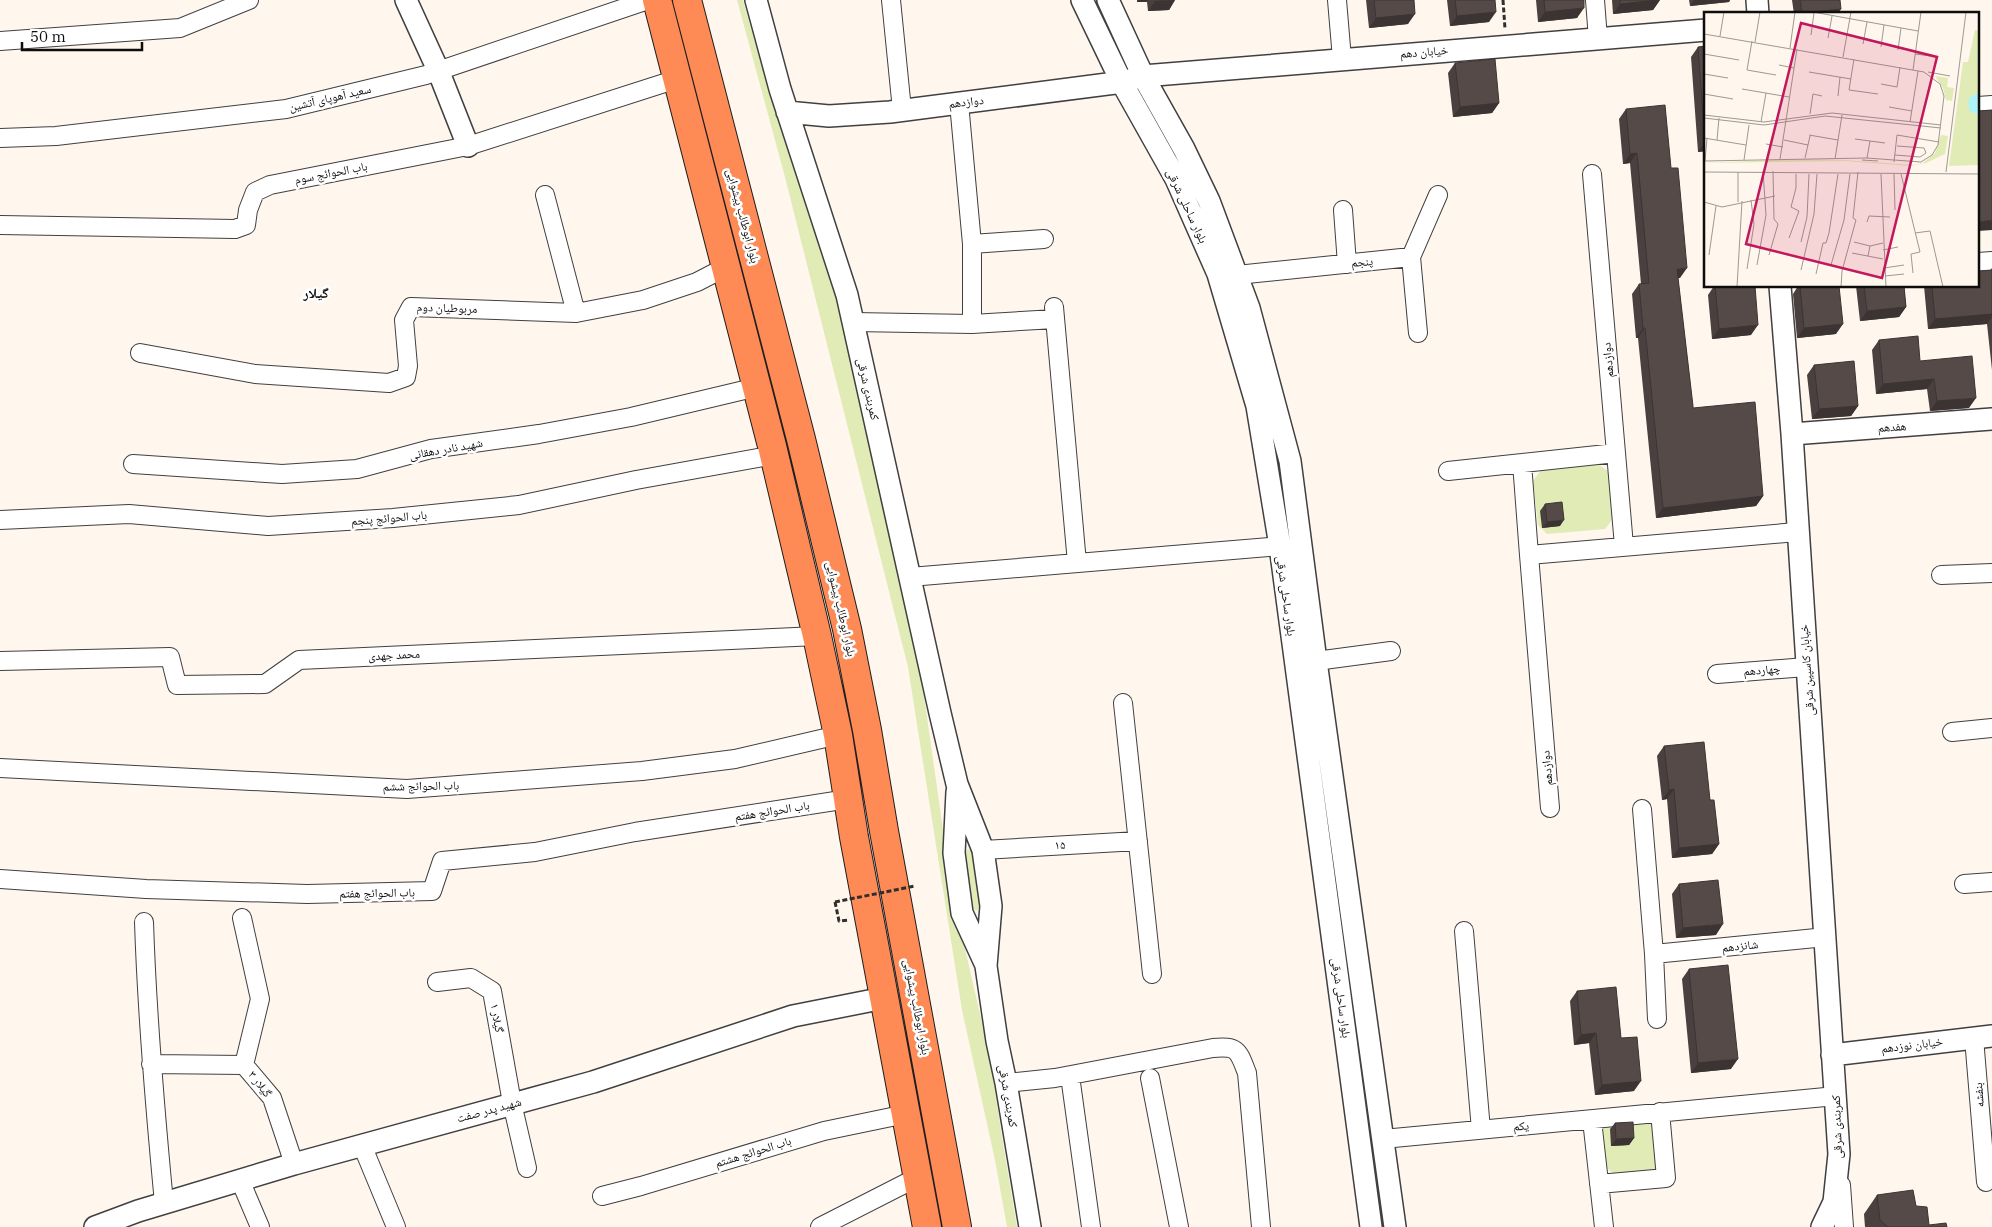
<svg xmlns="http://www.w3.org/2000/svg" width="1992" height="1227" font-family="'IBM Plex Serif','Noto Naskh Arabic',serif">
<rect width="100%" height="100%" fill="#fff6ed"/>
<path fill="#e1ebb5" d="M737 0H743L767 84 796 166 836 296 869 438 901 587 919 661 952 893 990 1057 1001 1131 1017 1227H1007L995 1160 962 1010 908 667 785 177Z
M1598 464 1609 472 1614 517 1605 529 1547 534 1538 525 1533 481 1541 470Z
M968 849 976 854 984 902 976 911 969 905 960 858Z
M1646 1116 1656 1123 1660 1161 1654 1171 1614 1174 1606 1167 1603 1128 1610 1118Z"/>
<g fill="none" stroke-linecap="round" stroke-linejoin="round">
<g stroke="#404040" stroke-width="20">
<path id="minor" d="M891 0 902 110
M1337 0 1342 59
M1595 0 1598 39
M0 41 180 28 249 0
M959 103 972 244V324
M1978 106 1992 105
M0 138 56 136 286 109 426 75 648 0
M1592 174 1624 546
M545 195 576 313
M1343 210 1347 264
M0 225 235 229 246 225 248 210 255 192 270 185 468 146 677 79
M972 244 1044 239
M1411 257 1438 195
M1978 262 1992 261
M1237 275 1411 257 1418 333
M1054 307 1077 563
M853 322 972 324 1055 319
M140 353 255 374 389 383 406 377 408 366 404 320 411 307 576 313 643 300 697 282 726 267
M1522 463 1529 555
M133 464 282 474 357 469 431 449 539 434 631 417 757 387
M1448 471 1616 453
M0 520 129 514 268 526 393 518 519 505 636 480 774 455
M1941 575 1992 573
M910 577 1280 546
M0 661 170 657 177 685 265 684 299 660 817 636
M1316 661 1391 651
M1717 674 1806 667
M1123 703 1152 974
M1952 732 1992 728
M0 768 407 789 642 771 735 759 838 735
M1550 808 1529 555 1797 532
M1642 809 1654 954 1826 937
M983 850 1138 841
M0 879 146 889 307 894 432 891 442 861 535 852 635 832 848 799
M1964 884 1992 882
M242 918 260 999 244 1065
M144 922C147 1016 155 1109 164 1203
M1464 931 1481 1130
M1654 954 1657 1019
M437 982 471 978 492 991 512 1103 527 1168
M1974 1038 1986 1182
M151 1064 244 1065 272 1098 294 1164
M1150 1078 1179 1227
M1006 1083 1055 1078 1213 1048C1238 1046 1238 1050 1247 1073L1261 1227
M1071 1083 1091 1227
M1592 1120 1604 1227
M1383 1139 1836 1096
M362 1145 396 1227
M240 1180 260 1227
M1599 1184 1666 1178 1660 1112
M1841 1185 1844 1227
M602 1196 641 1186 824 1131 906 1114
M820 1227 918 1177"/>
</g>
<g stroke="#404040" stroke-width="24">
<path id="tertiary" d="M406 0 438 70 468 146
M756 0 780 89 847 295 940 713 957 784 983 850 991 906 986 966 997 1041 1006 1083 1030 1227
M1082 0 1121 81 1176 179 1218 274 1257 406 1280 546 1371 1227
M1108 0 1143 76 1184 149 1209 201 1249 308 1290 461 1316 661 1395 1227
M1757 0 1758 14
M787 112 829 116 890 112 1123 82 1143 76 1706 30
M1780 286 1792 434 1839 1154 1834 1202 1822 1227
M1792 434 1992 419
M957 792 954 853 962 913 985 963
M1832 1055 1992 1036
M95 1227 138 1211 294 1164 593 1082 793 1016 884 998"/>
</g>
<g stroke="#1e1e1e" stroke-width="30">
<path id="trunk" d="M657 0 772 446 817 636 838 735 854 837 927 1227
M687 0 801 439 847 629 867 730 884 831 957 1227"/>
</g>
<path stroke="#2f2f2f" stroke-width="3" stroke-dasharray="5 2.5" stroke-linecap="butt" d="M1503 0 1505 29
M835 902 839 921 849 920"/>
<use href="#minor" stroke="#fff" stroke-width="18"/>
<use href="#tertiary" stroke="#fff" stroke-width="21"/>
<use href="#trunk" stroke="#fe8a56" stroke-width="28"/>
<path stroke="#2f2f2f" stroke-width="3" stroke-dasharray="5 2.5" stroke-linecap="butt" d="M835 902 915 886"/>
</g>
<path fill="#4a403f" d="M1137 0H1175L1169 10 1148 11 1147 2H1137Z
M1366 0H1414L1408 24 1369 28Z
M1447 0H1495L1489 22 1450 26Z
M1536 0H1584L1577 18 1538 22Z
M1612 0H1660L1653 10 1613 14Z
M1689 0H1730L1729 2 1690 6Z
M1792 0H1840L1838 14H1794Z
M1706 46V151L1698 152 1691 57 1698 47Z
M1455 63 1499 103 1492 113 1453 117 1448 73Z
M1626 109 1680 278H1678L1693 408 1763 496 1756 506 1656 518 1638 338H1636L1632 294 1639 284H1641L1630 163 1623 164 1619 119Z
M1992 110 1978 231V111Z
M1992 268V370L1987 324 1928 329 1924 286H1978Z
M1714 286H1755L1751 335 1712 339 1708 295Z
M1798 286H1839L1836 334 1797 338 1793 294Z
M1856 286H1904L1906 307 1899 317 1860 321Z
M1879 340 1920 361 1969 408 1930 411 1927 389 1876 394 1872 350Z
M1814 365 1858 406 1851 416 1812 419 1807 375Z
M1545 504 1560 526 1542 528 1540 511Z
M1664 746 1710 800 1719 844 1712 854 1672 858 1667 799 1662 800 1657 756Z
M1679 884 1716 935 1676 938 1672 894Z
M1689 969 1731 1069 1691 1073 1682 979Z
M1577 991 1621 1038 1634 1091 1595 1095 1589 1043 1574 1045 1570 1001Z
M1615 1123 1634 1138 1629 1145 1611 1146 1610 1129Z
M1877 1195 1916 1206 1929 1225 1947 1227H1865L1864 1214Z"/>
<path fill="#3c3433" d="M1139 0H1148L1147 2H1137Z
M1175 0 1169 10 1148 11 1155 1Z
M1660 0 1653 10 1613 14 1620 4Z
M1694 0H1730L1729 2 1690 6Z
M1584 8 1577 18 1538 22 1545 12Z
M1841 9 1838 14H1801L1802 13Z
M1496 12 1489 22 1450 26 1457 16Z
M1415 14 1408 24 1369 28 1376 18Z
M1499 103 1492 113 1453 117 1460 107Z
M1705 142 1706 151 1698 152Z
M1637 153 1630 163 1623 164 1630 154Z
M1992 220V230L1978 231V222Z
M1687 268 1680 278 1670 279 1677 269Z
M1906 307 1899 317 1860 321 1867 311Z
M1992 314V317L1987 324 1928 329 1935 319Z
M1843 324 1836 334 1797 338 1804 328Z
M1758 325 1751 335 1712 339 1719 329Z
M1643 328H1645L1638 338H1636Z
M1934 379 1927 389 1876 394 1883 384Z
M1976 398 1969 408 1930 411 1937 401Z
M1858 406 1851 416 1812 419 1819 409Z
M1763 496 1756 506 1656 518 1663 508Z
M1564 520 1560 526 1542 528 1547 522Z
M1674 789 1667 799 1662 800 1669 790Z
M1719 844 1712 854 1672 858 1679 848Z
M1723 924 1716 935 1676 938 1683 928Z
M1596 1033 1589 1043 1574 1045 1581 1035Z
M1738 1059 1731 1069 1691 1073 1698 1063Z
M1641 1081 1634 1091 1595 1095 1602 1085Z
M1634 1138 1629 1145 1611 1146 1616 1139Z"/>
<path fill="#564a49" stroke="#3c3433" d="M1374 0H1414L1415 14 1376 18Z
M1455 0H1495L1496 12 1457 16Z
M1544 0H1584V8L1545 12Z
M1620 0H1657L1620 4Z
M1800 0H1840L1841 9 1802 13Z
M1706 46V142H1705L1698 47Z
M1495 59 1499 103 1460 107 1455 63Z
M1665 105 1671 168H1678L1682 212 1687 268 1677 269 1693 406V408L1755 402 1763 496 1663 508 1645 328H1643L1639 284 1649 283 1637 153 1630 154 1626 109Z
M1992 110V220L1978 222V181H1980L1978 159V111Z
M1992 270V314L1935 319 1932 286H1978V271Z
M1715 286H1755L1758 325 1719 329Z
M1800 286H1839L1843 324 1804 328Z
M1864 286H1904L1906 307 1867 311Z
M1918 336 1920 361 1972 356 1976 398 1937 401 1934 379 1883 384 1879 340Z
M1854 361 1858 406 1819 409 1814 365Z
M1562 502 1564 520 1547 522 1545 504Z
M1704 742 1710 800H1714L1719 844 1679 848 1674 789 1669 790 1664 746Z
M1718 880 1723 924 1683 928 1679 884Z
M1728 965 1738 1059 1698 1063 1689 969Z
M1616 987 1621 1038 1637 1037 1641 1081 1602 1085 1596 1033 1581 1035 1577 991Z
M1633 1122 1634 1138 1616 1139 1615 1123Z
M1913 1190 1916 1206 1927 1207 1929 1225 1946 1223 1947 1227H1888L1880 1220 1877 1195Z"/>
<g text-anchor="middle" stroke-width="5" stroke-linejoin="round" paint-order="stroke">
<g font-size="12" fill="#0d0d0d" stroke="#fff">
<text transform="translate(1424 52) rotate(-5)" y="4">خیابان دهم</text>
<text transform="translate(330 98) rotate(-13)" y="4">سعید آهوپای آتشین</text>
<text transform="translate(966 102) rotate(-7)" y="4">دوازدهم</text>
<text transform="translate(331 173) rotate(-11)" y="4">باب الحوائج سوم</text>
<text transform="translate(1187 206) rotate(65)" y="4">بلوار ساحلی شرقی</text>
<text transform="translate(743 216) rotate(75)" y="4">بلوار ابوطالب پیشوایی</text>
<text transform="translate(1362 262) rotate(-6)" y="4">پنجم</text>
<text transform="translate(447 308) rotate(2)" y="4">مربوطیان دوم</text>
<text transform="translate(1608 360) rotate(-95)" y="4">دوازدهم</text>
<text transform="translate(868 389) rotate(77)" y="4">کمربندی شرقی</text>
<text transform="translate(1892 427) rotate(-4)" y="4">هفدهم</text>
<text transform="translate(446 449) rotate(-10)" y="4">شهید نادر دهقانی</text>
<text transform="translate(389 518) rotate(-5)" y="4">باب الحوائج پنجم</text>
<text transform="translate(1286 596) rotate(82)" y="4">بلوار ساحلی شرقی</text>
<text transform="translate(841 609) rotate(77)" y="4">بلوار ابوطالب پیشوایی</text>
<text transform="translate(394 655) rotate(-3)" y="4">محمد جهدی</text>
<text transform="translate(1762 670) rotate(-5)" y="4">چهاردهم</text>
<text transform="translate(1807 670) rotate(-94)" y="4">خیابان کاسپین شرقی</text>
<text transform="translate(1547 768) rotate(-95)" y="4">دوازدهم</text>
<text transform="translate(421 786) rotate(-1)" y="4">باب الحوائج ششم</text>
<text transform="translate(772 811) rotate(-9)" y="4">باب الحوائج هفتم</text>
<text transform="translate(1060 845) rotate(-3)" y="4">۱۵</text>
<text transform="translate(377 893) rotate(-1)" y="4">باب الحوائج هفتم</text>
<text transform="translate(1740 946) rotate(-6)" y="4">شانزدهم</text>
<text transform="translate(1341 998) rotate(82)" y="4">بلوار ساحلی شرقی</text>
<text transform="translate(917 1007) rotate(79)" y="4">بلوار ابوطالب پیشوایی</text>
<text transform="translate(497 1018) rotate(80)" y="4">گیلار ۱</text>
<text transform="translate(1912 1045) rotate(-7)" y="4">خیابان نوزدهم</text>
<text transform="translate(260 1084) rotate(52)" y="4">گیلار ۳</text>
<text transform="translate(1979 1095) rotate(-95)" y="4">بنفشه</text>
<text transform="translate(1008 1096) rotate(80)" y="4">کمربندی شرقی</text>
<text transform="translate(489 1110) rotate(-15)" y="4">شهید پدر صفت</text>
<text transform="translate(1521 1126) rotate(-5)" y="4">یکم</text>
<text transform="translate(1837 1127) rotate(-92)" y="4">کمربندی شرقی</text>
<text transform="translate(753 1152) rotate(-17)" y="4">باب الحوائج هشتم</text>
</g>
<g font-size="14" font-weight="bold" fill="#0d0d0d" stroke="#fff">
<text x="316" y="298">گیلار</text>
</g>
</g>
<g transform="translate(1704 12)">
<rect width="275" height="275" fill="#fff6ed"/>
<path d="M271 18 275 19V153L245 154 259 50H264ZM231 64 244 66 243 75 250 76 248 89 242 88 239 76ZM237 123 244 124 241 142 222 151 207 154 141 149 0 151 97 147 140 148 210 153 219 151 231 141Z" fill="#e1ebb5"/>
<path d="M275 80V102L266 100 264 87Z" fill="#aff3f9"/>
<path fill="none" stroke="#9e9993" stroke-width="1" d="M109 0 214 19M0 22 220 60 236 72 240 84 234 133 228 143 217 150 163 146 0 149M107 23 110 1M16 24 20 0M124 26 128 4M48 29 43 58 72 63M51 30 56 0M159 32 163 10M177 35 180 13M86 36 91 0M194 38 197 16M0 42 35 48M211 42 227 44M139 45 147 0M150 47 145 78 174 82M75 53 90 56M209 58 217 0M105 60 147 67M224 60 246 64M0 62 24 66M177 72 193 75 196 55M38 77 85 85M0 82 29 87M134 84 136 65M185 95 208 99M106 102 109 82 118 84M0 103 60 110 128 101 237 113M0 106 60 113 121 104 237 116M57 110 62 81M206 110 214 59M105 123 134 128M0 126 42 133M151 127 181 131M13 128 15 106M80 128 104 133M62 132 79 135M191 143 216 145 222 141 220 136 193 134M101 146 106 124M163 146 166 129M76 147 93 37M131 147 138 103M40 148 45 113M158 148 174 149M1 149 3 126M190 150 193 123 235 130M0 160 275 162M34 160V190M242 160 262 0M177 162 182 275M190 162 191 198M197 162 216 240 207 242 209 261M0 190 18 195 71 184M163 210 165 204 186 205M211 221 226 219 239 275M85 226 95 199 87 195 92 176V162M97 230 103 205 105 162M150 230 166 234M179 238 194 235M148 241 179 247M5 243 12 194M65 243 74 212 70 207 69 159M164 244 166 234 179 231M53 253 62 203 59 159M127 253 140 208 146 162M180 256 200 253M43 257 50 212 47 188M97 258 110 202 113 162M112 262 119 231H122L125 221 134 162M181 264 200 262M33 275 38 189M137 275 138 259 152 208 149 206 154 160"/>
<path fill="#c2185b" fill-opacity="0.15" stroke="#c2185b" stroke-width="2.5" d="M97 11 233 45 178 266 42 232Z"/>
<rect width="275" height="275" fill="none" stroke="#0d0d0d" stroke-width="2.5"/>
</g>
<path d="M22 42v8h120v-8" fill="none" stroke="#0d0d0d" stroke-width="2.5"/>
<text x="30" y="42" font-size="15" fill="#0d0d0d" stroke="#ffffff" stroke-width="4" paint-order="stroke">50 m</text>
</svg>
